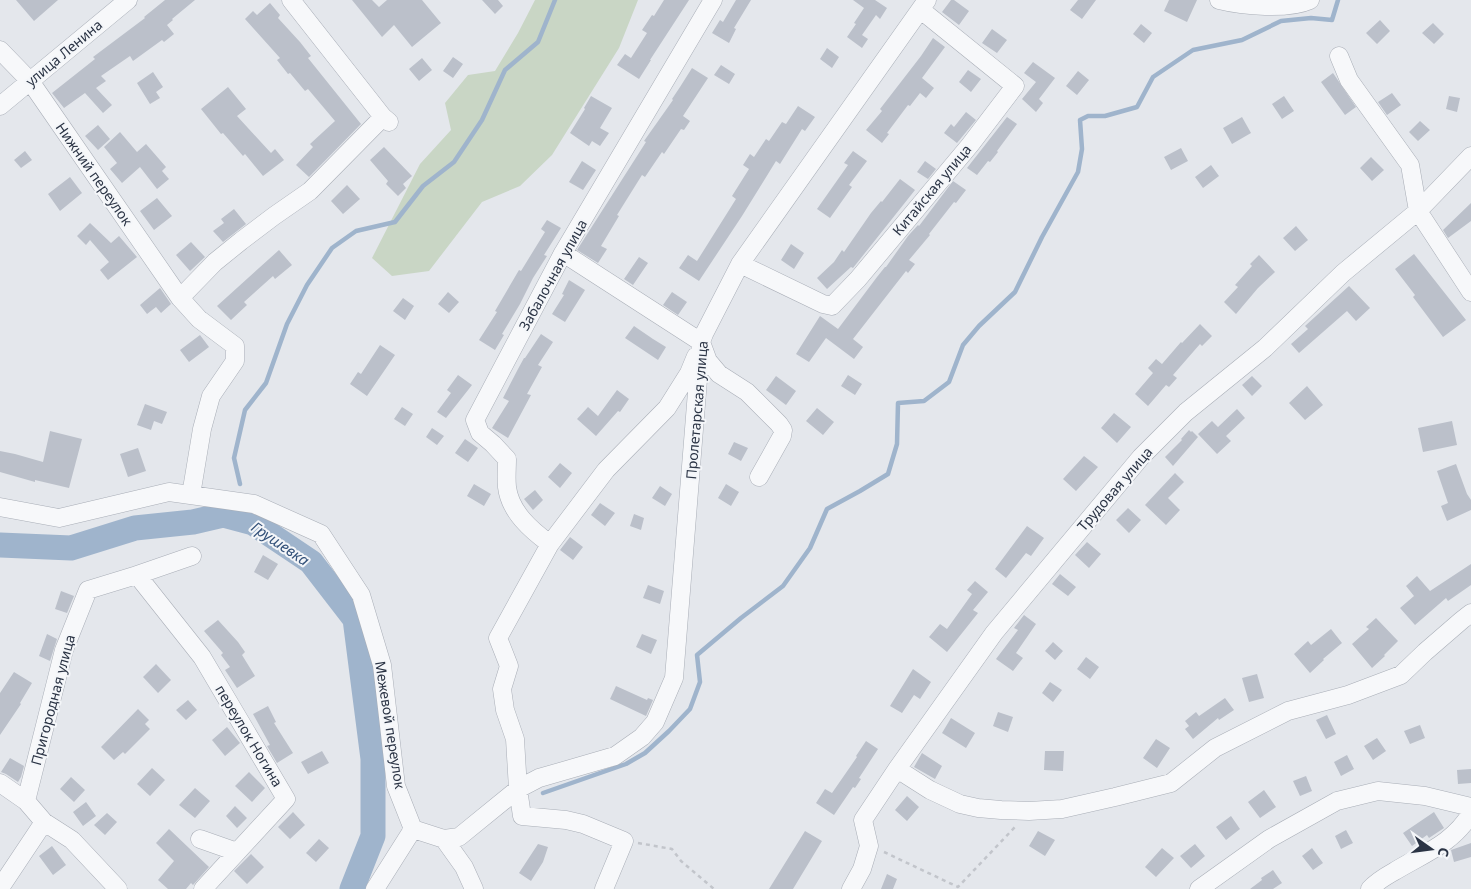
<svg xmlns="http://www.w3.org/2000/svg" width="1471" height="889" font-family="'Noto Sans',sans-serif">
<rect width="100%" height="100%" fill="#e4e7ec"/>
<path fill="#c9d6c5" d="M535 0H638L619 48 552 155 520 186 482 202 429 271 392 276 372 258 420 164 451 130 445 103 468 75 495 71 518 33Z"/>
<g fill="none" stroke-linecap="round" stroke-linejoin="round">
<path stroke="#9fb4cc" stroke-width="4.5" d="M240 484 234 458 245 410 266 383 287 324 307 285 332 248 356 231 395 222 423 186 454 162 482 120 505 70 538 42 555 0
M543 793 626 764 645 753 669 731 690 709 700 682 697 655 741 618 783 586 810 548 827 509 860 491 888 474 897 444 898 403 924 401 949 382 963 345 979 326 1015 292 1042 237 1078 172 1082 149 1080 120 1088 116H1105L1137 107 1153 77 1193 50 1242 40 1281 21 1311 18 1332 20 1338 0"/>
<path stroke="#9fb4cc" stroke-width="25" d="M0 545 71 548 135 528 193 522 223 515 253 523 311 562 355 619 373 759V836L352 889"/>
</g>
<path fill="#bbc0ca" d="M16 0H58L34 21Z
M165 0H195L172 19 173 20 167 25 174 34 164 42 162 40 133 61 130 56 101 76 106 81 96 88 112 105 103 113 85 93 64 108 52 93 95 59 93 57 145 18 144 17Z
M352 0H372L379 7 387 0H422L441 23 412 47 394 25 382 37Z
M482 0H498L503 6 495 14Z
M664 0H689L650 60H651L639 79 617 65 625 54 631 58 647 33 642 30 652 15 654 16Z
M736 0H751L734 28 736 29 729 43 712 33 720 20 723 22Z
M853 0H875L887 8 880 19 876 15 862 35 868 39 862 48 847 37 856 24 854 23 864 8Z
M951 0H954L969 11 959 25 942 12Z
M1078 0H1096L1082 19 1070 10Z
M1169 0H1197L1187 22 1164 11Z
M270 3 280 15 278 18 300 42 311 56 308 58 361 124 309 177 296 165 313 147 310 144 335 121 308 89 305 91 290 73 288 74 277 60 280 58 245 19 253 11 257 15Z
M1380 20 1390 31 1377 44 1366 33Z
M1433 23 1444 34 1434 44 1422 33Z
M1141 24 1152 33 1144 43 1133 34Z
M992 29 1007 40 997 53 982 43Z
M933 38 945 47 922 78 934 88 926 98 920 93 910 106 908 105 887 133 889 134 882 143 866 130 882 111 880 109 921 56Z
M827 48 839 57 832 68 820 59Z
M453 57 463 64 453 78 443 71Z
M422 58 432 70 419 81 409 69Z
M1033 62 1055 78 1039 99 1043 103 1036 112 1022 99 1036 82 1024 73Z
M721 65 735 74 729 84 714 75Z
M692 68 708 78 683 116 690 121 684 130 681 129 664 154 662 152 645 177 642 175 617 215 619 216 601 246 607 249 598 263 577 250 646 142 644 141 673 100 672 99 680 87Z
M968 70 981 79 971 92 959 82Z
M1078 71 1089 80 1077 95 1066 86Z
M153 72 163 87 156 92 160 98 150 104 137 83Z
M1333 73 1356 107 1345 115 1321 82Z
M228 87 246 109 237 116 271 153 275 149 284 160 263 176 245 154 243 156 223 133 221 134 201 109Z
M1392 93 1401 105 1387 115 1378 102Z
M591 96 612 108 600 128 609 133 600 146 592 141 589 146 570 133 585 109 584 108Z
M1284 96 1294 111 1282 119 1272 104Z
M1449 96 1460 98 1457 112 1446 109Z
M798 106 815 117 805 131 802 129 780 164 776 161 742 216 699 281 679 268 688 255 697 261 736 199 732 196 749 169 743 165 750 154 754 157 766 139 769 141 782 122 786 124Z
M966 112 976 120 957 143 944 133 951 124 954 127Z
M1007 117 1017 124 997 151 998 152 990 162 988 161 977 175 967 168Z
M1242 117 1251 133 1232 144 1223 128Z
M1420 121 1430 130 1418 141 1409 132Z
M98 125 110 139 98 150 85 136Z
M120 132 137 152 146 144 166 167 162 171 169 179 157 189 140 167 122 183 110 169 117 163 104 147Z
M384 147 412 176 403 184 406 188 398 196 386 184 388 181 370 160Z
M1181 148 1188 161 1171 170 1164 157Z
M25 151 32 160 21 168 14 160Z
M853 151 867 161 849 185 852 187 830 218 817 209 848 165 844 163Z
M1371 157 1384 170 1372 181 1360 168Z
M582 161 596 170 583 190 569 182Z
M925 161 936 169 928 179 917 172Z
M1211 165 1219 176 1203 188 1195 177Z
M70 177 82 193 60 211 48 194Z
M900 179 915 190 853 268 851 267 827 289 817 278 834 262 842 250 844 252 871 213 881 201 882 202Z
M953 181 966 190 956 203 954 202 929 234 930 235 909 260 915 264 908 273 906 271 853 339 863 347 854 359 826 338 809 362 796 354 820 316 838 329 877 277 885 267H886L908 236 918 225 919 226Z
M347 185 360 199 343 214 331 201Z
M157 198 172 216 154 230 140 211Z
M1471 203V221L1448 238 1443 230Z
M234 209 246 224 223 242 213 231 224 223 221 219Z
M547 220 561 228 544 255 547 256 533 278 520 304 502 334 504 335 495 350 479 340 497 312 495 311 519 270 521 271 545 232 541 229Z
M90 223 111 243 119 236 137 257 108 280 100 270 109 262 90 240 86 245 77 236Z
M1296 226 1308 240 1295 251 1283 238Z
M191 242 205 257 190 271 176 255Z
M791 244 804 253 794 269 781 260Z
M279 250 292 265 275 279 273 276 244 302 247 305 231 320 217 306Z
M1414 254 1466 320 1443 337 1413 297 1415 295 1395 269Z
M1259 255 1275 272 1258 288 1236 314 1224 302 1238 287 1235 285 1252 266 1250 264Z
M639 257 648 263 633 285 624 279Z
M569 280 585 290 565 322 552 314 564 295 562 294Z
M1349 286 1370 308 1356 321 1347 311 1299 353 1291 344 1308 329 1305 326Z
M160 288 171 304 161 313 156 307 147 314 140 305Z
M448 292 459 302 449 313 438 304Z
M672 292 687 302 678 315 663 305Z
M403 298 414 306 405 320 393 311Z
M1200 324 1212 336 1202 346 1200 344 1173 375 1177 378 1169 387 1166 385 1148 406 1135 394 1153 373 1148 368 1156 359 1162 364 1181 342 1182 343Z
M634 326 653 339 666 347 658 360 625 338Z
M541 334 553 342 538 365 542 367 527 394 531 395 508 438 492 428 509 401 503 398 518 369 524 358H525Z
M200 335 209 347 189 362 180 350Z
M380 345 395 355 367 396 350 384 358 372 361 374Z
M458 375 472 385 446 418 437 412 451 393 447 390Z
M848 375 862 384 855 395 841 386Z
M776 376 796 391 786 405 766 390Z
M1252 376 1262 386 1252 396 1242 385Z
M1307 386 1323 405 1305 420 1289 403Z
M617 390 629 399 620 412 618 411 596 436 577 419 588 407 598 416Z
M145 404 167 412 162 424 154 421 151 430 137 425Z
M402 407 413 414 405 426 394 419Z
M817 408 834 422 823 435 806 421Z
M1237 409 1245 418 1226 436 1231 441 1217 454 1198 434 1212 421 1218 427Z
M1114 413 1131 427 1117 443 1101 428Z
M1452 421 1457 445 1423 452 1418 428Z
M432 428 444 436 437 445 426 437Z
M1189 430 1191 432 1192 431 1198 437 1173 466 1165 457 1182 440 1181 439Z
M50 431 82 439 69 488 35 480V482L0 472V451L15 454 43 462Z
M465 439 478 448 468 462 455 453Z
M734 442 748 448 741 461 728 454Z
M138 448 146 471 128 477 120 454Z
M1084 456 1098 467 1076 491 1063 479Z
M560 463 572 473 560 488 548 477Z
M1456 464 1467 494 1471 500V510L1447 521 1441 506 1448 503 1437 471Z
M1175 473 1184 482 1168 498 1180 510 1166 525 1145 505Z
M474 484 491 494 484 506 467 496Z
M726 484 739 492 731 506 718 498Z
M660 486 672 494 665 506 652 498Z
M535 490 543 500 533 510 524 499Z
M600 503 615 513 605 526 591 515Z
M1128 508 1141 520 1129 533 1116 520Z
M634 514 644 518 641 530 630 526Z
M1027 526 1044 538 1031 556 1026 553 1006 578 995 569Z
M570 537 583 547 573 560 560 550Z
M1087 542 1101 554 1089 568 1075 555Z
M263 555 278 564 268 580 254 572Z
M1471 564V585L1448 601 1446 598 1415 625 1400 608 1414 596 1406 586 1417 576 1430 591Z
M1060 574 1076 587 1068 596 1052 584Z
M975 581 988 592 973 610 978 613 947 652 929 637 940 624 947 629 972 594 967 590Z
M648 585 664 591 660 604 643 598Z
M61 591 74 596 67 613 55 609Z
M1024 615 1036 624 1016 653 1023 658 1013 671 996 659 1018 630 1014 628Z
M1376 618 1398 641 1384 655 1385 656 1372 668 1352 644 1369 629 1366 627Z
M218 620 238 642 245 652 242 655 255 676 237 688 225 670 230 667 221 655 223 653 204 631Z
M1331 629 1342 643 1323 659 1324 660 1310 673 1294 654 1308 641 1311 645Z
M47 634 57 639 50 661 39 656Z
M642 634 657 640 651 654 636 647Z
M1053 642 1063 651 1055 660 1045 651Z
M1086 657 1099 667 1090 679 1077 669Z
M156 664 171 680 158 693 143 677Z
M913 669 931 682 920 699 914 695 902 713 890 706Z
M14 672 32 683 20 703 21 704 0 735V693Z
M1257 674 1264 698 1249 702 1242 678Z
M1050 682 1062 690 1053 702 1042 693Z
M616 686 647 700 648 698 653 700 646 716 610 699Z
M1225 698 1234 710 1219 720 1218 718 1193 739 1185 729 1189 726 1185 721 1196 712 1199 716Z
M188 700 197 710 186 720 176 710Z
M268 706 276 722 274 723 293 753 277 763 267 746 270 745 253 714Z
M138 709 149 720 145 724 150 729 125 754 123 752 114 760 101 747Z
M998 712 1013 717 1008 732 993 726Z
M1327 715 1336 734 1326 739 1316 720Z
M951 718 975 733 966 748 942 733Z
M1420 725 1425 738 1410 744 1404 731Z
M227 727 240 743 225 756 212 740Z
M1377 738 1386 751 1373 760 1364 746Z
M1156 739 1170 748 1157 768 1143 758Z
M866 741 878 749 859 778 861 779 855 788 853 787 834 815 816 803 825 789 832 793 857 757 856 756Z
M322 751 329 763 308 774 301 762Z
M1045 751H1064L1063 771 1044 770Z
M922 753 942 766 935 779 914 767Z
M1347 755 1354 769 1341 776 1334 762Z
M10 758 24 766 21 777 18 782 6 774 1 772Z
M152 768 165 780 150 796 137 784Z
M1471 769V783L1458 784 1457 770Z
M249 772 265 788 252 802 235 786Z
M1306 776 1312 791 1300 796 1293 781Z
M71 777 85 790 74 802 60 789Z
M195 788 210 801 195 818 179 805Z
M1264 790 1276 807 1260 818 1248 802Z
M907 796 919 807 907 821 895 810Z
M86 802 96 816 83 826 73 812Z
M235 806 247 818 237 828 226 816Z
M293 812 305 825 290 839 278 827Z
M1434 812 1444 828 1429 838 1427 835 1412 846 1403 833Z
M107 813 117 822 105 835 94 825Z
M1231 816 1240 829 1226 840 1216 827Z
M169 829 209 867 193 885 191 883 186 889H168L158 880 174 861 156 843Z
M1346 830 1353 843 1341 849 1335 836Z
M805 831 822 841 793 889H769Z
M1038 831 1055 840 1045 856 1029 846Z
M319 839 329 848 316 862 306 853Z
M1471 843V857L1454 862 1451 850Z
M538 844 548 847 543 862 531 881 519 873Z
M1195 844 1205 856 1191 868 1180 856Z
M52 846 66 865 53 875 39 856Z
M1162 848 1174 858 1156 877 1145 867Z
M1312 848 1323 863 1313 870 1302 856Z
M251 854 264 867 247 884 234 871Z
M1273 870 1282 883 1273 889H1250L1262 880 1261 878Z
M887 874 897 879 893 889H881Z"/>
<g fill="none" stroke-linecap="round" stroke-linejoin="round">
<g stroke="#a9aeb7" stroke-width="19">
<path id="minor" d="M291 0 383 117 389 122
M1219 0C1243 6 1288 10 1310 0
M0 50 30 81 180 298 199 319 235 346V361L211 396 202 429 191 495
M1339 56 1349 80 1410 165 1418 211 1471 292
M0 106 128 0
M563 253 701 342 708 361 719 374 747 392 779 424 783 430 782 436 759 477
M740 264 823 304 832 306 858 279 970 145 1015 86 921 10
M180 298 215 262 241 241 274 216 310 191 383 117
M0 507 59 518 169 492 254 504 321 534 361 595 382 665 396 786 413 829
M550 544C531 530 510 512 507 487 506 478 507 468 507 459L493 444 480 433 475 420 563 253 713 0
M137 575 202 657 286 799 203 889
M897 769 930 790 960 804 978 808 1001 810 1029 811 1062 809 1115 797 1171 783 1215 748 1288 711 1348 695 1401 675 1425 652 1462 620 1471 613
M0 783 26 801 44 822 72 840 118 889
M26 801 64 650 88 590 137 575 192 556
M413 829 444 839 459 837 518 789 539 778 615 756 642 737 655 722 674 678 701 342 704 334 740 264 927 0
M200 839 237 852
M444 839 464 867 474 889
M0 888 44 822
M375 889 413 829
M604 889 624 841 583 824 566 820 522 816 518 789 515 739 505 710 502 689 509 666 498 638 550 544 606 470 667 408 689 373 696 356
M851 889 862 869 869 846 863 820 897 769 994 633 1141 457 1186 412 1265 348 1343 273 1418 211 1471 156
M1199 889 1269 839 1337 801 1378 791 1425 796 1471 807
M1370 889C1377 881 1386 876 1395 871 1423 854 1454 843 1471 813"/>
</g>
<path stroke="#c2c5cb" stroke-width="2.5" stroke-dasharray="4 4" stroke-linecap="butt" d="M638 843 672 849 681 861 714 889
M884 852 958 887 1015 827"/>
<use href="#minor" stroke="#f7f8fa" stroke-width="18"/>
</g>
<g text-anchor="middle" stroke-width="4" stroke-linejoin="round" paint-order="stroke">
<g font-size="14" fill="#2b3445" stroke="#f4f6f9">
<text transform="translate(64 53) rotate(-40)" y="5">улица Ленина</text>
<text transform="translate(94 174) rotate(55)" y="5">Нижний переулок</text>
<text transform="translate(932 190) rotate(-50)" y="5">Китайская улица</text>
<text transform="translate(553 275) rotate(-61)" y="5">Забалочная улица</text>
<text transform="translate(697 410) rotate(-85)" y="5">Пролетарская улица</text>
<text transform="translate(1115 489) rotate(-49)" y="5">Трудовая улица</text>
<text transform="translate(53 700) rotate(-75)" y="5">Пригородная улица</text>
<text transform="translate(390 725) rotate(81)" y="5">Межевой переулок</text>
<text transform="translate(249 736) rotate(59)" y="5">переулок Ногина</text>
</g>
<g font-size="15" font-style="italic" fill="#34527a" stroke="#f4f6f9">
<text transform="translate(280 544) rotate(34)" y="5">Грушевка</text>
</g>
</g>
<g transform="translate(1431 849) rotate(104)" stroke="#f4f6f9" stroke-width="4" paint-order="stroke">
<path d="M0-4L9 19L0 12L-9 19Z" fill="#2b3445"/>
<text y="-8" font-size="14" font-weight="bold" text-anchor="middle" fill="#2b3445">С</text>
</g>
</svg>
